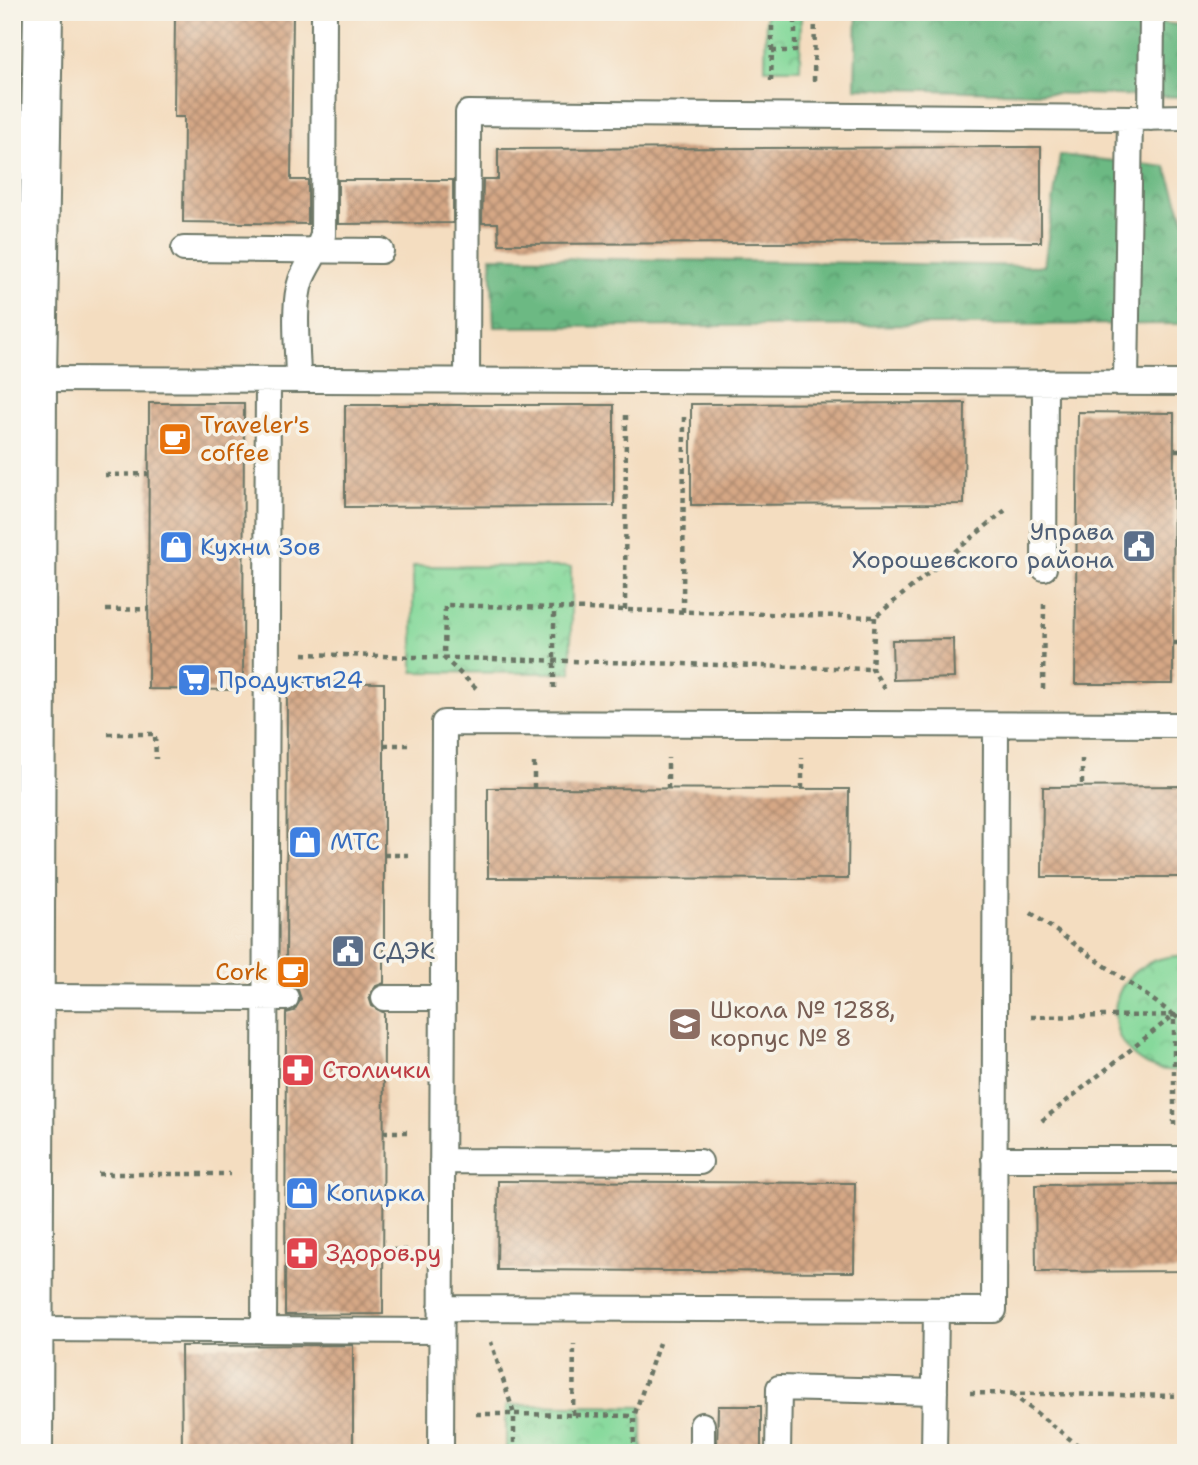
<svg xmlns="http://www.w3.org/2000/svg" width="1198" height="1465" font-family="'Shantell Sans',sans-serif">
<defs>
<pattern id="forest-crowns" width="20" height="18" patternUnits="userSpaceOnUse" patternTransform="scale(1.75)"><rect width="20" height="18" fill="#6cb983"/><path d="M2 6a3 3 0 1 1 6 0M12 15a3 3 0 1 1 6 0" fill="none" stroke="#58986c"/></pattern>
<pattern id="park-crowns" width="20" height="18" patternUnits="userSpaceOnUse" patternTransform="scale(1.75)"><rect width="20" height="18" fill="#86d99b"/><path d="M2 6a3 3 0 1 1 6 0M12 15a3 3 0 1 1 6 0" fill="none" stroke="#73bb86"/></pattern>
<pattern id="building-cross-hatch" width="8" height="8" patternUnits="userSpaceOnUse" patternTransform="scale(1.75)"><rect width="8" height="8" fill="#d5a785"/><path d="M0 0l8 8M0 8l8-8" fill="none" stroke="#ac896e"/></pattern>
</defs>
<rect width="100%" height="100%" fill="#f7f3e8"/>
<filter id="ink" filterUnits="userSpaceOnUse"><feTurbulence type="fractalNoise" baseFrequency=".0143" numOctaves="2"/><feDisplacementMap in="SourceGraphic" scale="14" xChannelSelector="R" yChannelSelector="G"/><feConvolveMatrix kernelMatrix="1 2 1 2 8 2 1 2 1" color-interpolation-filters="sRGB"/></filter>
<filter id="wash" filterUnits="userSpaceOnUse"><feTurbulence type="fractalNoise" baseFrequency=".00686" numOctaves="4" result="noise"/><feDisplacementMap in="SourceGraphic" scale="28" xChannelSelector="R" yChannelSelector="G"/><feGaussianBlur stdDeviation="1.57" result="paint"/><feColorMatrix in="noise" values="0 0 0 0 0 0 0 0 0 0 0 0 0 0 0 0 0 1.4 0 .05"/><feComposite in="paint" operator="in"/></filter>
<g filter="url(#wash)">
<rect width="100%" height="100%" fill="#f4ddc0"/>
<path fill="url(#forest-crowns)" stroke="#467b5c" stroke-width="2" d="M857 12H1078L1186 26V97L855 88Z
M1060 155 1166 167 1186 227V324L494 327 491 257 1044 266Z"/>
<path fill="url(#park-crowns)" stroke="#528b68" stroke-width="2" d="M766 12H801L800 69H765Z
M413 566 571 567V673L413 672Z
M1175 956 1186 958V1070C1101 1080 1086 966 1175 956Z
M506 1405 642 1407V1453H506Z"/>
<g id="blocks">
<path fill="url(#building-cross-hatch)" d="M175 12H293L291 180H308V224L183 222 184 117H174Z
M1041 147V242L499 244 498 223H482L483 179H498V149Z
M338 180H453V223L338 224Z
M149 403H244L243 690 148 689Z
M965 403 964 504 691 505V404Z
M345 405H614V506L345 507Z
M1078 412 1174 413 1173 684H1075Z
M953 639 954 678 893 680 892 640Z
M287 682 384 683V983L376 986 369 997 372 1006 384 1013 383 1314 285 1315 286 1013 294 1011 301 999 298 990 286 983Z
M1186 786V877H1042L1043 787Z
M488 788 849 789 848 879 488 878Z
M498 1181 855 1183 854 1272 497 1270Z
M1186 1184V1271L1036 1272 1035 1185Z
M353 1345V1453H182L181 1346Z
M718 1406H761V1448H717Z"/>
</g>
</g>
<g filter="url(#ink)">
<use href="#blocks" fill-opacity="0" stroke="#6a7565" stroke-width="2"/>
<g fill="none" stroke-linecap="round" stroke-linejoin="round">
<g stroke="#6a7565" stroke-width="28">
<path id="lane" d="M1134 118 1186 117
M1151 118 1152 12
M184 249 381 251
M37 379 1186 383
M298 380C298 352 292 306 301 280 307 264 318 252 323 235L324 12
M467 381 468 113 1130 118 1126 383
M1044 568 1045 382
M35 997 286 998
M384 998H442
M994 1159H1186
M442 1161 700 1162
M441 1308 994 1310 996 725
M34 1329 441 1331
M264 1330 268 380
M702 1425V1453
M441 1453 444 723 1186 725
M778 1453 779 1388 935 1392
M934 1453 936 1310"/>
</g>
<g stroke="#6a7565" stroke-width="42">
<path id="secondary" d="M33 1453 37 379 43 12"/>
</g>
<path stroke="#6a7565" stroke-width="4.5" stroke-dasharray="5 5" stroke-linecap="butt" d="M772 51V12
M771 81 772 51H795V12
M814 81 815 12
M1175 450H1186
M105 475 149 474
M106 610 148 609
M625 610 626 415
M683 612 684 416
M875 617 872 669 885 689
M1173 643H1186
M303 654 872 669
M476 688 444 658 445 605 875 617 1008 508
M554 688V608
M1043 689 1044 603
M108 734H155L156 759
M384 745H408
M1082 759V787
M534 788V758
M668 789V758
M802 789V758
M384 855H408
M1031 913 1174 1015 1039 1123
M1031 1017 1186 1015
M1174 1125V1015L1186 1024
M383 1132H407
M98 1174H230
M383 1250H407
M970 1393 1186 1396
M1012 1394 1088 1453
M476 1414H514L491 1342
M573 1415 574 1344
M514 1453V1414L634 1416
M634 1453V1416L659 1343"/>
<use href="#lane" stroke="#fff" stroke-width="24"/>
<use href="#secondary" stroke="#fff" stroke-width="38"/>
</g>
</g>
<defs>
<g id="cafe-square" transform="scale(1.75)"><rect x="-9" y="-9" width="18" height="18" rx="4" fill="#e8710a" stroke="#f7f3e8"/><path d="M-5.5-4.5H6V0H3Q3 3.5 0 3.5H-2.5Q-5.5 3.5-5.5 0ZM3-3.2v2h1.7v-2ZM-6 4.5H4V6H-6Z" fill="#fff"/></g>
<g id="civic-square" transform="scale(1.75)"><rect x="-9" y="-9" width="18" height="18" rx="4" fill="#5c6f8a" stroke="#f7f3e8"/><path d="M-.6-6.5H3V-4.5H.6V-3L4-1V1h2V6H-6V1h2V-1L-.6-3ZM-1.2 2.5V6h2.4V2.5Z" fill="#fff"/></g>
<g id="shop-square" transform="scale(1.75)"><rect x="-9" y="-9" width="18" height="18" rx="4" fill="#3f7fe0" stroke="#f7f3e8"/><path d="M-5-2.5h2.3a2.7 3.5 0 0 1 5.4 0H5L5.5 6h-11ZM-1.5-2.5h3a1.5 2.3 0 0 0-3 0Z" fill="#fff"/></g>
<g id="supermarket-square" transform="scale(1.75)"><rect x="-9" y="-9" width="18" height="18" rx="4" fill="#3f7fe0" stroke="#f7f3e8"/><path d="M-6-5.5h2.5l.6 2H6L4.5 2H-2.5L-4.4-4H-6ZM-1.5 3.2a1.3 1.3 0 1 0 .1 0ZM3 3.2a1.3 1.3 0 1 0 .1 0Z" fill="#fff"/></g>
<g id="school-square" transform="scale(1.75)"><rect x="-9" y="-9" width="18" height="18" rx="4" fill="#8d6e63" stroke="#f7f3e8"/><path d="M0-5L7-2L0 1L-7-2ZM-4 1L0 2.5L4 1V4Q0 6-4 4Z" fill="#fff"/></g>
<g id="pharmacy-square" transform="scale(1.75)"><rect x="-9" y="-9" width="18" height="18" rx="4" fill="#e0444e" stroke="#f7f3e8"/><path d="M-2-6h4v4h4v4h-4v4h-4v-4h-4v-4h4Z" fill="#fff"/></g>
</defs>
<g fill-rule="evenodd">
<use href="#cafe-square" x="175" y="439"/>
<use href="#civic-square" x="1139" y="546"/>
<use href="#shop-square" x="176" y="547"/>
<use href="#supermarket-square" x="194" y="680"/>
<use href="#shop-square" x="305" y="842"/>
<use href="#civic-square" x="348" y="951"/>
<use href="#cafe-square" x="293" y="972"/>
<use href="#school-square" x="685" y="1024"/>
<use href="#pharmacy-square" x="298" y="1070"/>
<use href="#shop-square" x="302" y="1193"/>
<use href="#pharmacy-square" x="302" y="1253"/>
</g>
<g text-anchor="middle" stroke-width="7" stroke-linejoin="round" paint-order="stroke">
<g font-size="24" fill="#c56008" stroke="#f7f3e8" text-anchor="start">
<text x="200" y="433">Traveler's<tspan x="200" dy="28">coffee</tspan></text>
<text x="268" y="980" text-anchor="end">Cork</text>
</g>
<g font-size="24" fill="#4e5e75" stroke="#f7f3e8" text-anchor="end">
<text x="1114" y="540">Управа<tspan x="1114" dy="28">Хорошевского района</tspan></text>
<text x="372" y="959" text-anchor="start">СДЭК</text>
</g>
<g font-size="24" fill="#366cbe" stroke="#f7f3e8" text-anchor="start">
<text x="200" y="555">Кухни Зов</text>
<text x="218" y="688">Продукты24</text>
<text x="330" y="850">МТС</text>
<text x="326" y="1201">Копирка</text>
</g>
<g font-size="24" fill="#785e54" stroke="#f7f3e8" text-anchor="start">
<text x="710" y="1018">Школа № 1288,<tspan x="710" dy="28">корпус № 8</tspan></text>
</g>
<g font-size="24" fill="#be3a42" stroke="#f7f3e8" text-anchor="start">
<text x="322" y="1078">Столички</text>
<text x="326" y="1261">Здоров.ру</text>
</g>
</g>
<rect width="1198" height="1465" fill="none" stroke="#f7f3e8" stroke-width="42"/>
</svg>
